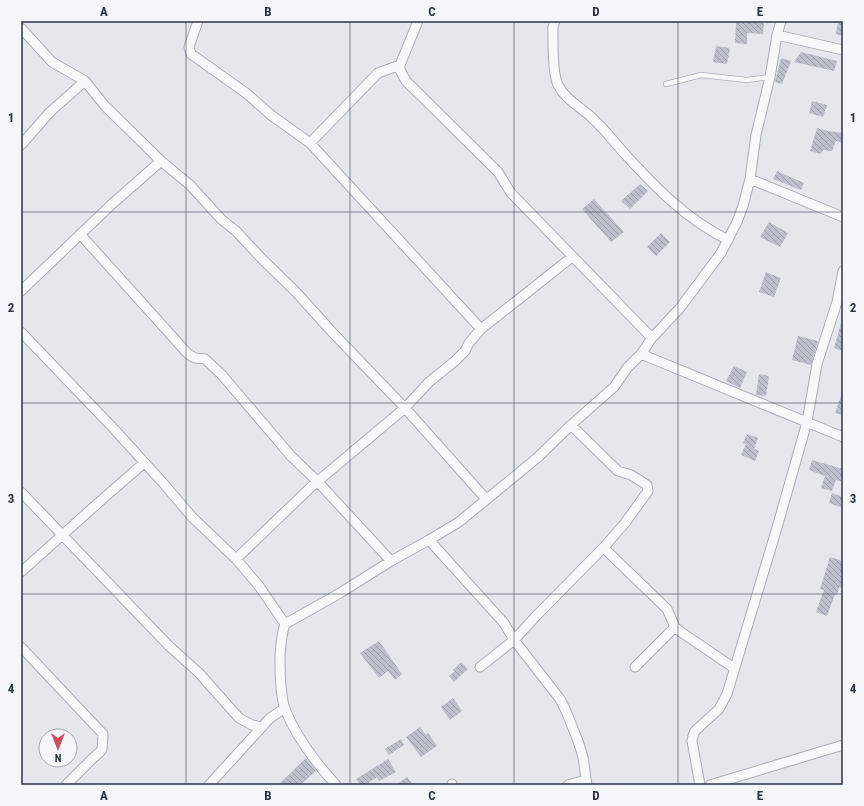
<svg xmlns="http://www.w3.org/2000/svg" width="864" height="806" font-family="'Roboto Condensed',sans-serif">
<defs>
<pattern id="building-back-hatch" width="6" height="6" patternUnits="userSpaceOnUse"><rect width="6" height="6" fill="#bbc0ca"/><path d="M-1 5l2 2M0 0l6 6M5-1l2 2" fill="none" stroke="#989da6"/></pattern>
</defs>
<rect width="100%" height="100%" fill="#e4e7ec"/>
<path fill="url(#building-back-hatch)" d="M838 21H843V36L836 34Z
M736 22 764 23 763 34 747 33V44L735 43Z
M716 46 730 48 727 64 713 62Z
M801 52 837 61 834 71 794 62Z
M781 58 791 61 782 84 775 82Z
M812 101 827 105 823 117 809 113Z
M817 128 828 131 843 133V143L836 141 832 151 823 150 821 154 810 151Z
M777 171 804 183 801 190 773 179Z
M640 184 648 191 630 209 621 201Z
M594 199 624 232 611 242 582 209Z
M769 222 788 233 780 247 760 237Z
M661 233 670 242 656 256 647 247Z
M766 272 781 278 774 297 759 292Z
M841 323H843V351L834 348Z
M798 336 818 341 811 365 792 360Z
M734 366 747 372 740 388 726 381Z
M759 374 769 376 766 396 756 395Z
M842 393 843 394V415L835 413Z
M747 434 758 438 754 449 759 451 755 461 741 455 746 444 743 443Z
M812 460 843 469V482L836 480 832 491 821 488 825 476 809 470Z
M832 493 843 497V508L829 503Z
M830 557 843 561V583L841 588 839 587 837 595 835 594 827 616 816 612 824 590 820 589Z
M379 641 402 674 395 680 388 671 379 678 360 653Z
M461 662 468 669 454 682 449 676 455 671 453 670Z
M453 698 462 711 450 720 441 707Z
M420 727 426 735 428 733 437 746 421 757 406 737Z
M401 739 404 745 389 755 385 749Z
M306 758 316 771 300 785H278Z
M388 759 396 772 379 781 377 777 365 785H360L356 779Z
M407 777 413 785H396Z"/>
<g fill="none" stroke-linecap="round" stroke-linejoin="round">
<g stroke="#a9aeb7" stroke-width="6">
<path id="lane" d="M666 84 701 75 747 80 770 77"/>
</g>
<g stroke="#a9aeb7" stroke-width="11">
<path id="street" d="M198 21 189 47 191 54 246 93 271 115 310 143 481 329
M418 21 400 65V70L406 81 498 172 511 193 652 338
M555 21 553 27C553 41 552 73 558 85 565 99 579 106 590 116 603 127 614 142 625 154 656 188 686 219 728 240
M21 28 52 62 85 81 105 106 161 161 190 185 221 219 236 231 262 259 296 292 332 332 405 408 486 499
M777 35 843 50
M310 143 378 73 400 65
M21 145 50 112 85 81
M750 179 843 217
M80 234 188 354 195 358 205 359 222 375 291 456 318 482 391 561
M21 291 112 204 161 161
M21 332 115 430 164 484 192 517 236 559 259 586 285 624
M641 354 843 437
M21 492 169 646 199 673 239 718 252 725 262 727
M429 540 504 623 514 640 560 699 566 711 578 741 583 757 587 785
M605 546 607 551 667 609 675 627 681 632 734 668
M236 559 312 486 405 408 429 382 455 361 465 351 469 343 481 329 572 257
M21 572 106 496 144 463
M21 647 103 734 102 749 100 752 93 758 66 785
M480 667 514 640 537 615 605 546 625 523 648 491 647 485 631 475 618 471 571 425
M635 667 675 627
M209 785 270 718 285 708
M336 785C316 763 296 737 285 709 280 694 280 673 280 657 281 645 281 635 285 624L340 593 391 561 429 540 459 522 537 458 571 425 614 387 628 367 641 354 652 338 680 308 721 253 737 222 743 206 750 179 756 135 770 77 777 35 781 21
M452 785V784
M568 785 585 780
M700 785 692 741 693 736 695 731 719 709 727 694 776 531 807 422 817 364 837 302 843 271
M710 785 843 745"/>
</g>
<use href="#lane" stroke="#f7f8fa" stroke-width="4.5"/>
<use href="#street" stroke="#f7f8fa" stroke-width="9"/>
</g>
<path fill="none" stroke="#2b3445" stroke-width="1" stroke-opacity="0.55" d="M186 21V785M350 21V785M514 21V785M678 21V785M21 212H843M21 403H843M21 594H843"/>
<rect width="864" height="806" fill="none" stroke="#f4f6f9" stroke-width="44"/>
<g transform="translate(58 748) rotate(180)"><circle r="19" fill="#f4f6f9" stroke="#a4a8b1"/>
<path d="M0-3L7 15L0 10L-7 15Z" fill="#d1495b"/>
<text y="-6" font-size="11" font-weight="bold" text-anchor="middle" fill="#2b3445">N</text>
</g>
<rect x="22" y="22" width="820" height="762" fill="none" stroke="#2b3445" stroke-width="1.5"/>
<g font-size="13" text-anchor="middle" font-weight="bold" fill="#2b3445">
<text x="104" y="16">A</text>
<text x="268" y="16">B</text>
<text x="432" y="16">C</text>
<text x="596" y="16">D</text>
<text x="760" y="16">E</text>
<text x="11" y="122">1</text>
<text x="853" y="122">1</text>
<text x="11" y="312">2</text>
<text x="853" y="312">2</text>
<text x="11" y="503">3</text>
<text x="853" y="503">3</text>
<text x="11" y="693">4</text>
<text x="853" y="693">4</text>
<text x="104" y="800">A</text>
<text x="268" y="800">B</text>
<text x="432" y="800">C</text>
<text x="596" y="800">D</text>
<text x="760" y="800">E</text>
</g>
</svg>
